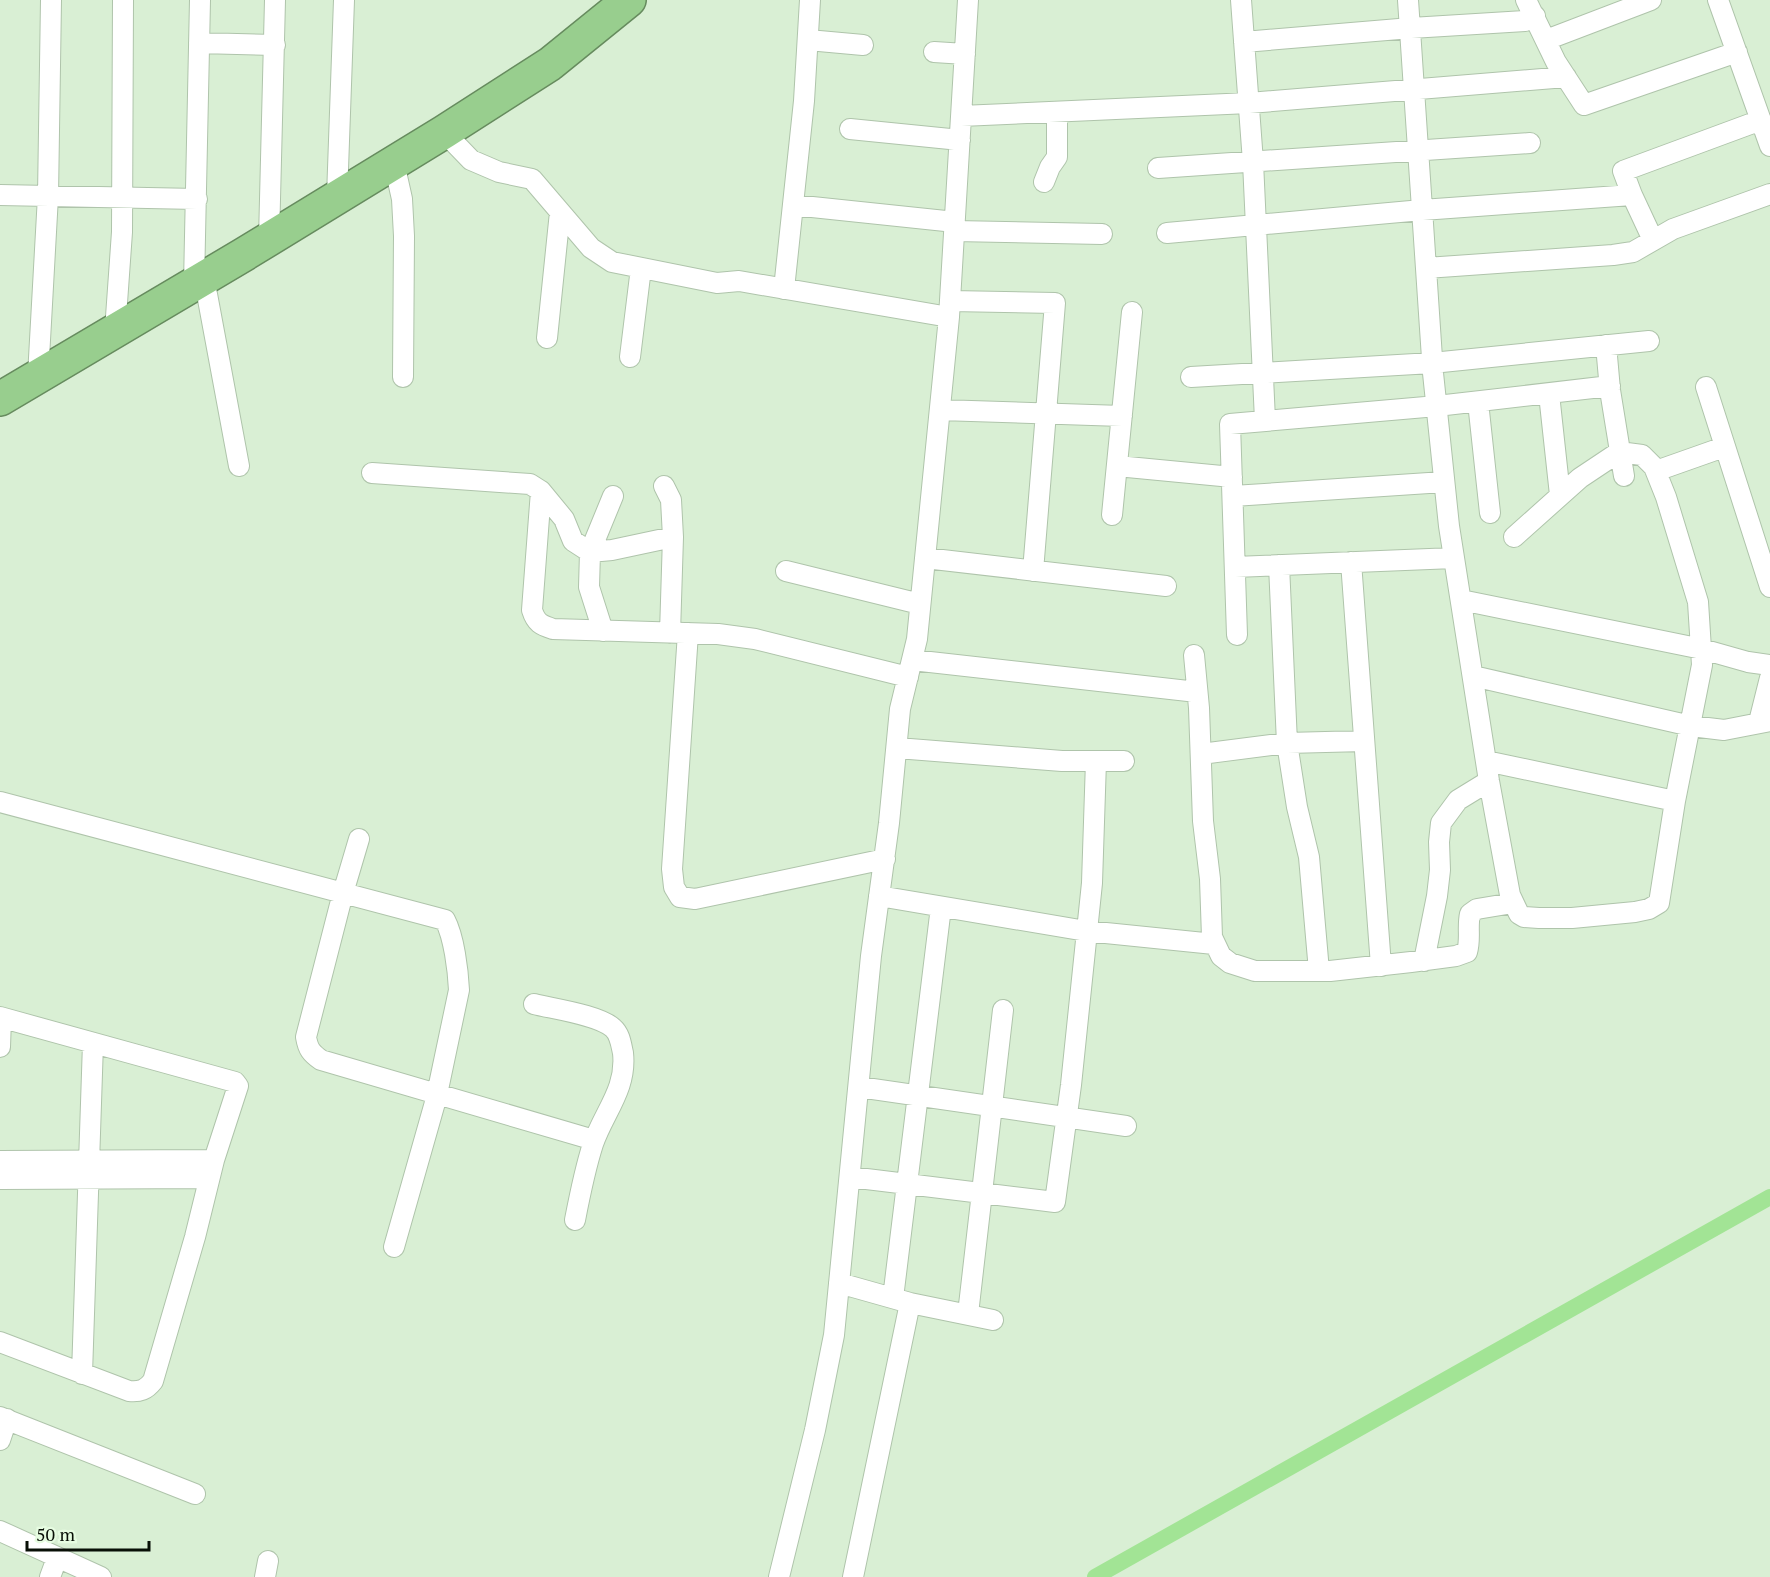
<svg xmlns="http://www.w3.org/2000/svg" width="1770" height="1577" font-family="'PT Serif',serif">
<rect width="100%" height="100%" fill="#d9efd4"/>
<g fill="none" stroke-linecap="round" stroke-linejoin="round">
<path stroke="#a2e495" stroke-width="16" d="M1095 1577 1770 1197"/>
<g stroke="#afc4ab" stroke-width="22">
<path id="street" d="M1241 0 1253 162 1265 420
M1408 0 1433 373 1449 526 1489 781 1510 895 1519 914 1524 917 1539 918H1572L1635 912 1649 909 1659 903 1675 801 1702 665 1698 602 1666 497 1654 467 1642 455 1619 452 1580 478 1514 537
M1526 0 1556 62 1584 105 1737 52
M1718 0 1770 146
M808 40 863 45
M1546 40 1651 0
M1244 42 1411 28 1525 21 1535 16
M199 43 275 45
M934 52 965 54
M961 116 1249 103 1566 77
M850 129 960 140
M444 132 471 160 499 172 532 179 591 248 612 262 717 283 739 281 949 317
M394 163 402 199 404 236 403 377
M1158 168 1530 143
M1044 182 1050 167 1057 157V112
M0 195 197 199
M337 197 344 0
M793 205 955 222
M955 231 1102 234
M1167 233 1422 210 1632 195
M269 239 275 0
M1653 240 1632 195 1623 171 1761 120
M1426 268 1613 255 1633 252 1673 229 1770 194
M204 278 239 466
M194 284 200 0
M784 289 804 101 810 0
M951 301 1055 303 1033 571
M115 331 122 232 123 0
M547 338 560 212
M1606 345 1610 390 1624 476
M630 357 641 268
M38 376 48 196 51 0
M1191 377 1432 363 1649 341
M1706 387 1770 587
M1549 394 1560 495
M1478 402 1490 513
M940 410 1122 416
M1117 466 1232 477
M1656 471 1724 447
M372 473 530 484 541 491 564 519 573 541 590 552 612 550 673 537
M664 486 671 500 673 537 670 633
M541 491 532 610C536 623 541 625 553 629L718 634 755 639 908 677
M1233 496 1444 482
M1112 515 1132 312
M925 558 1166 586
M1351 562 1381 966
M1279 565 1287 743 1297 807 1309 857 1319 971
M1235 567 1454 558
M786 571 920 604
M1461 600 1702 649 1748 662 1770 665
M603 631 589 587 590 552 613 496
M688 633 672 869 674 887 680 897 695 899 885 859
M1237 635 1230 424 1437 406 1610 386
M1194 655 1199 708 1203 821 1210 879 1212 937 1221 956 1230 963 1255 971H1330L1411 962 1456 956 1467 952C1471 939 1467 927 1470 914L1477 909 1513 903
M912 660 1197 692
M1473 676 1691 726 1724 730 1770 721
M1759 722 1770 678
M897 748 1062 761H1124
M1201 754 1287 743 1364 741
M1486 761 1675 801
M0 802 445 920C454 937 458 970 459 990L436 1099 394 1247
M359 839 343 893 306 1037C308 1049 311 1053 321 1060L594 1140
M879 896 1086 931 1214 944
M1424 961 1437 896 1440 870 1439 842 1441 823 1458 800 1489 781
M534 1004C554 1009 599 1015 613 1028 620 1034 621 1044 623 1053 627 1089 604 1112 593 1144 585 1169 580 1194 575 1220
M0 1017 235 1082 238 1086 214 1160 195 1237 153 1381C146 1390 140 1392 129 1391L0 1342
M0 1047 1 1018
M859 1087 1126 1126
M0 1161 214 1160
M850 1177 1055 1202 1071 1085 1092 883 1096 761
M0 1179 209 1178
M839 1283 910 1303 993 1320
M893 1298 941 907
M968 1314 1003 1010
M82 1374 93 1043
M0 1417 195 1494
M0 1440 7 1419
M0 1531 101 1577
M50 1577 57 1558
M265 1577 268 1561
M779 1577 815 1430 834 1335 871 956 889 823 900 709 917 639 949 317 968 0
M853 1577 910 1303"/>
</g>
<g stroke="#668b5e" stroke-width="36">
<path id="highway" d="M0 399 243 255 444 132 550 64 629 0"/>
</g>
<use href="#street" stroke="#fff" stroke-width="20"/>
<use href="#highway" stroke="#98ce8e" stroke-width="33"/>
</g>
<path d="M27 1541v9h122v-9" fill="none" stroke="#080f06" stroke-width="3"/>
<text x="36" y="1541" font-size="18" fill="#080f06" stroke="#e6fce1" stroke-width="4.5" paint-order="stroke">50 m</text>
</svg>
